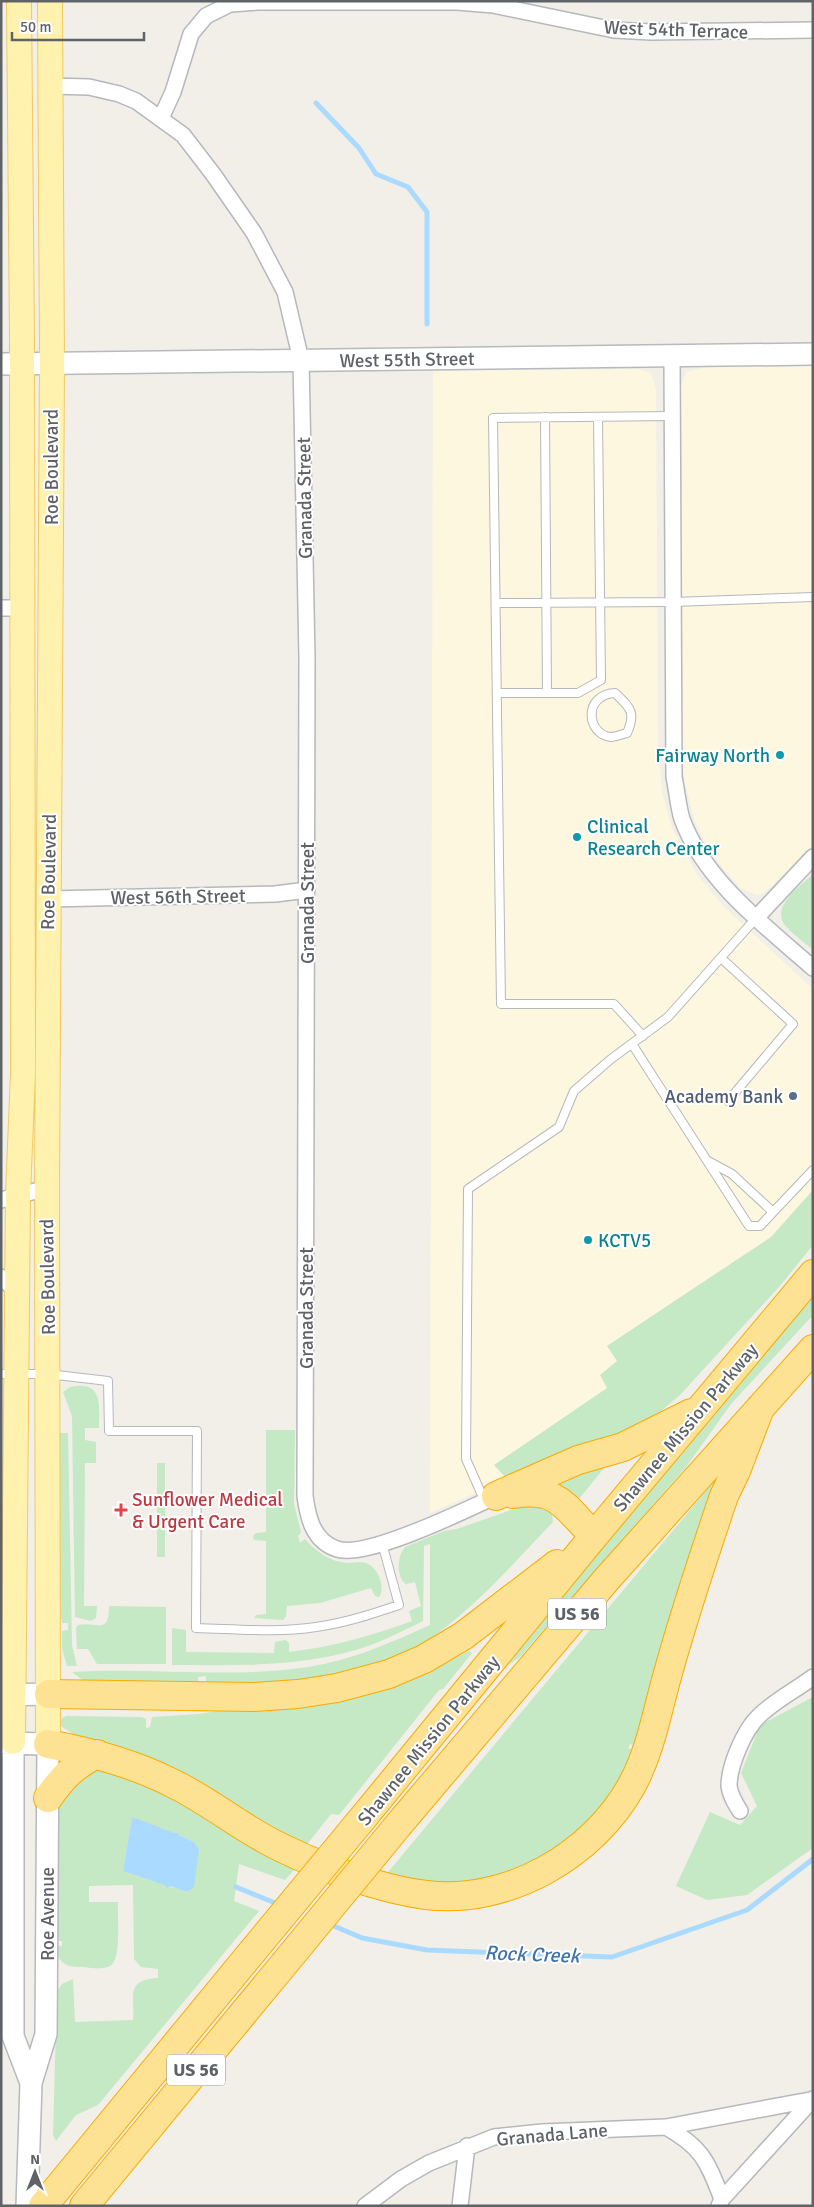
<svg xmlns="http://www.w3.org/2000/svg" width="814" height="2207" font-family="Signika,sans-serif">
<rect width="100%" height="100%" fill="#f1efe8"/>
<path fill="#fef7e0" d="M813 365V845L772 886 762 894 757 895 740 888 711 853 695 822 685 784 683 768 681 385 687 372 708 366Z
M639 369 651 373 656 389 658 746 662 792 672 828 697 875 723 906 813 989V1190L771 1237 607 1346 617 1361 608 1388 494 1465 507 1479 430 1513 433 371Z"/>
<path fill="#c5e8c5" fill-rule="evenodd" d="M813 874V950C805 943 787 930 783 922 774 903 801 886 813 874Z
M813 1190V1245L779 1287 680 1395 648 1422 507 1479 494 1465 607 1388 600 1375 617 1361 607 1346 771 1237Z
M813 1292V1315L731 1404 686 1467 520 1657 501 1670Z
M70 1387C104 1380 99 1406 99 1428H85V1440L96 1442V1463H85L84 1606H97L96 1618 91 1621 75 1617 72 1416 63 1392Z
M266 1430H295L294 1504 301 1532 298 1536 300 1543 305 1539C316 1552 331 1562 348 1563 355 1563 362 1561 368 1564 378 1568 386 1588 379 1597L375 1596 371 1588 320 1603 287 1606 286 1616 283 1620 254 1618 256 1615 266 1614V1541L254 1540 253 1536 256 1533 266 1532Z
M58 1433H68L72 1645 77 1666H67L62 1649V1631L68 1630V1623H62L60 1608Z
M610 1461 578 1500 553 1482Z
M157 1463H165V1557H157Z
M721 1473 679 1600 636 1738 633 1745 630 1744 628 1748 631 1749C632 1763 618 1782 610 1794 581 1837 537 1866 486 1878 479 1880 471 1883 464 1883 445 1885 425 1882 406 1881L407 1877 403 1876 402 1880 384 1877Z
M534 1502 552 1512 553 1522C510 1567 470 1614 416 1648 406 1654 393 1658 382 1662 324 1682 266 1684 206 1683V1676L198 1677V1683L84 1681 72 1672C150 1667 230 1679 308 1667 352 1660 390 1643 430 1625V1544L424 1546 423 1621C406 1629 389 1638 371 1645 307 1668 239 1665 172 1665V1628L186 1630V1652L274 1653 275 1642 286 1640 289 1643V1652C332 1647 371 1636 412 1621L409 1611 421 1606 415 1582 406 1584C396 1578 397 1555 405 1547L444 1531 457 1529Z
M109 1606 166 1607V1664H97L88 1649H77L76 1628 78 1625C97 1621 109 1636 109 1606Z
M469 1651 472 1653 443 1689 439 1690 339 1815 331 1814 305 1847 78 1737 59 1725 58 1720 66 1716 142 1717 146 1719V1728L150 1727 152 1717 199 1714 396 1682 444 1664Z
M813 1697V1848L747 1895 707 1900 676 1886 710 1812 740 1825 757 1806 741 1773 760 1725Z
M89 1769C139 1771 191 1810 233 1836 253 1849 273 1859 295 1869L285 1880 239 1864 234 1901 259 1911 98 2105 76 2115 56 2141 53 2135 57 1991 62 1984 73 1979 75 2022 133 2020C135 1996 125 1980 158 1978V1969L141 1967 134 1959 133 1885 89 1886V1902H118C117 1916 122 1959 110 1966 103 1970 92 1968 84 1967 72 1967 63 1967 58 1956V1946H62V1941H59L57 1933 58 1801ZM132 1817 194 1842 187 1892 169 1886 168 1888 165 1887 166 1885 123 1871Z"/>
<path fill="#aadaff" d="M132 1817 174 1833H179L178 1835 194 1842 199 1849 194 1887 187 1892 170 1886 168 1888 165 1887V1885L123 1871Z"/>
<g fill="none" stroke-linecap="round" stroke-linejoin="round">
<path stroke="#aadaff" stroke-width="5" d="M316 103 359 148 376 174 408 187 427 212V324
M236 1887 280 1905
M327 1923 362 1938 427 1950 612 1957 747 1910 813 1859"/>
<g stroke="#b5b8bc" stroke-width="10">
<path id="lane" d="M545 417 547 693
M496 603 673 602 813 597
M497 693H578L601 680 598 417
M615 693C631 708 636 713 627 733 622 734 616 737 611 737 587 735 582 695 615 693Z
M721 958 793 1024 728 1101
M643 1036 614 1004H501L493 418 672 416
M632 1044 749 1226H760L813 1170
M708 1161 732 1174 773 1212
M1 1374H48L108 1381 109 1431H197L196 1628C236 1629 277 1633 316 1627 345 1623 372 1614 399 1605L382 1543
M485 1502 466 1459 468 1189 559 1127 574 1091 611 1059 668 1017 757 917"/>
</g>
<g stroke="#b5b8bc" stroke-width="18">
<path id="street" d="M50 86 89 87 119 94 136 101 183 135 213 174 254 233 285 292 301 360 307 657 305 1496C308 1518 313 1541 337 1549 366 1559 466 1510 496 1496
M161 118 173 92 191 34 206 16 230 4 258 2H457L493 5 614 30 651 32 813 30
M672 356 674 777C677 791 678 806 682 819 704 880 765 926 813 968
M1 608H21
M48 899 275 894 307 890
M757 917 813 857
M1 1200 47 1188
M1 1277 17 1292
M740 1811C735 1803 730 1795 729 1786 729 1766 744 1730 759 1716 774 1701 796 1690 813 1677
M666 2127C703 2148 707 2161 722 2199
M365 2206 401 2179 429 2163 494 2137 542 2132 666 2127 810 2100
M460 2206 467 2146
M719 2206 722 2199 813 2099"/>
</g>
<g stroke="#b6babf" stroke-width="24">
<path id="secondary" d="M1 364 813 354
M1 1695 49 1694
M13 1742V2036L31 2083
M1 1743 48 1744 46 2034 31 2083 27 2206"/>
</g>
<g stroke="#f2c960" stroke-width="26">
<path id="primary" d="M13 1742 18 1194 23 1073 22 338 19 1
M48 1744 47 1188 52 364 50 1"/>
</g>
<g stroke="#f9ab00" stroke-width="30">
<path id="highway" d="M513 1494C558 1487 564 1506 594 1536
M496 1496 578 1460 623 1447 691 1413
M49 1694 254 1697 298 1694 337 1688 389 1674 424 1659 463 1636 557 1564
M48 1744C91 1752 133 1763 172 1783 210 1801 242 1829 280 1847 323 1868 379 1889 426 1895 507 1905 593 1856 632 1785 652 1748 658 1706 670 1666 686 1609 705 1552 724 1496L736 1471 760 1408
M48 1798C63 1777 73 1766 97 1754
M367 1813 594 1536 813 1274
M400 1823 606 1580 813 1349
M43 2206 252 1952
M84 2206 284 1964"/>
</g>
<use href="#lane" stroke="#fff" stroke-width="8"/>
<use href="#street" stroke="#fff" stroke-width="15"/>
<use href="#secondary" stroke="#fff" stroke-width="21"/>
<use href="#primary" stroke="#fff2af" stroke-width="24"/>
<use href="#highway" stroke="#fde293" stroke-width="28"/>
<g stroke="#f9ab00" stroke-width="30" stroke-linecap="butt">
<path id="highway-bridge" d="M252 1952 367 1813
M284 1964 400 1823"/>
</g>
<use href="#highway-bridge" stroke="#fde293" stroke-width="28"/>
</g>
<g fill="#0f9aa8" stroke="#fff" stroke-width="2">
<circle cx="780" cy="755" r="5"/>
<circle cx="577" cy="837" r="5"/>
<circle cx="588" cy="1240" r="5"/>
</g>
<circle fill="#5c6f8a" stroke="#fff" stroke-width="2" cx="793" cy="1096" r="5"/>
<path fill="#e0444e" stroke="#fff" stroke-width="2" d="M118.5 1502.5h5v5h5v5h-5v5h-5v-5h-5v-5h5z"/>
<g text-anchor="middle" stroke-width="4" stroke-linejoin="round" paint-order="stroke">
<g fill="#fff" stroke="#8f9295" stroke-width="1">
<rect x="548" y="1598.5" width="58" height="31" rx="4"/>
<rect x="167" y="2054.5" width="58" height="31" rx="4"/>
</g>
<g font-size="18" font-weight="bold" fill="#5f6368">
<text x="577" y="1620">US 56</text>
<text x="196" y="2076">US 56</text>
</g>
<g font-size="19" fill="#5f6368" stroke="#fff">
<text transform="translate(676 29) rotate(2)" y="7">West 54th Terrace</text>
<text transform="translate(407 359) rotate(-1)" y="7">West 55th Street</text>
<text transform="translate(51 467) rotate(-90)" y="7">Roe Boulevard</text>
<text transform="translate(304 498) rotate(-91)" y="7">Granada Street</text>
<text transform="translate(48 872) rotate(-89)" y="7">Roe Boulevard</text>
<text transform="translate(178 896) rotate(-1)" y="7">West 56th Street</text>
<text transform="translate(307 903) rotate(-90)" y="7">Granada Street</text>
<text transform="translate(47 1277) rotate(-91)" y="7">Roe Boulevard</text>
<text transform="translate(306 1308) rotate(-90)" y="7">Granada Street</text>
<text transform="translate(685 1427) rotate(-50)" y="7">Shawnee Mission Parkway</text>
<text transform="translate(428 1740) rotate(-51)" y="7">Shawnee Mission Parkway</text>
<text transform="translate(47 1914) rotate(-90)" y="7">Roe Avenue</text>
<text transform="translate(552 2134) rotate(-5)" y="7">Granada Lane</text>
</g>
<g font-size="19" fill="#0d838f" stroke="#fff" text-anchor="start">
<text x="770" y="762" text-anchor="end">Fairway North</text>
<text x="587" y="833">Clinical<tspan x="587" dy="22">Research Center</tspan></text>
<text x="598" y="1247">KCTV5</text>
</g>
<g font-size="19" fill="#4e5e75" stroke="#fff" text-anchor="end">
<text x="783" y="1103">Academy Bank</text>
</g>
<g font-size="19" fill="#be3a42" stroke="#fff" text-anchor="start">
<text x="132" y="1506">Sunflower Medical<tspan x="132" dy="22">&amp; Urgent Care</tspan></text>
</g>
<g font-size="20" font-style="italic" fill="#4174aa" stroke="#fff">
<text transform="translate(532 1954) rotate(2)" y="7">Rock Creek</text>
</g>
</g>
<rect width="814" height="2207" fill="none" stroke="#5f6368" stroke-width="5"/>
<g transform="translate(35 2172)" stroke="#ffffff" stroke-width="4" paint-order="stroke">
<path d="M0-4L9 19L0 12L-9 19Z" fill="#5f6368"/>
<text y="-8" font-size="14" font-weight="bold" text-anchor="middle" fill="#5f6368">N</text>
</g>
<path d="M12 32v8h132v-8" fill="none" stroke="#5f6368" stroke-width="2.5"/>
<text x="20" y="32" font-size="15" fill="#5f6368" stroke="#ffffff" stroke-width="4" paint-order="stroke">50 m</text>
</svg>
